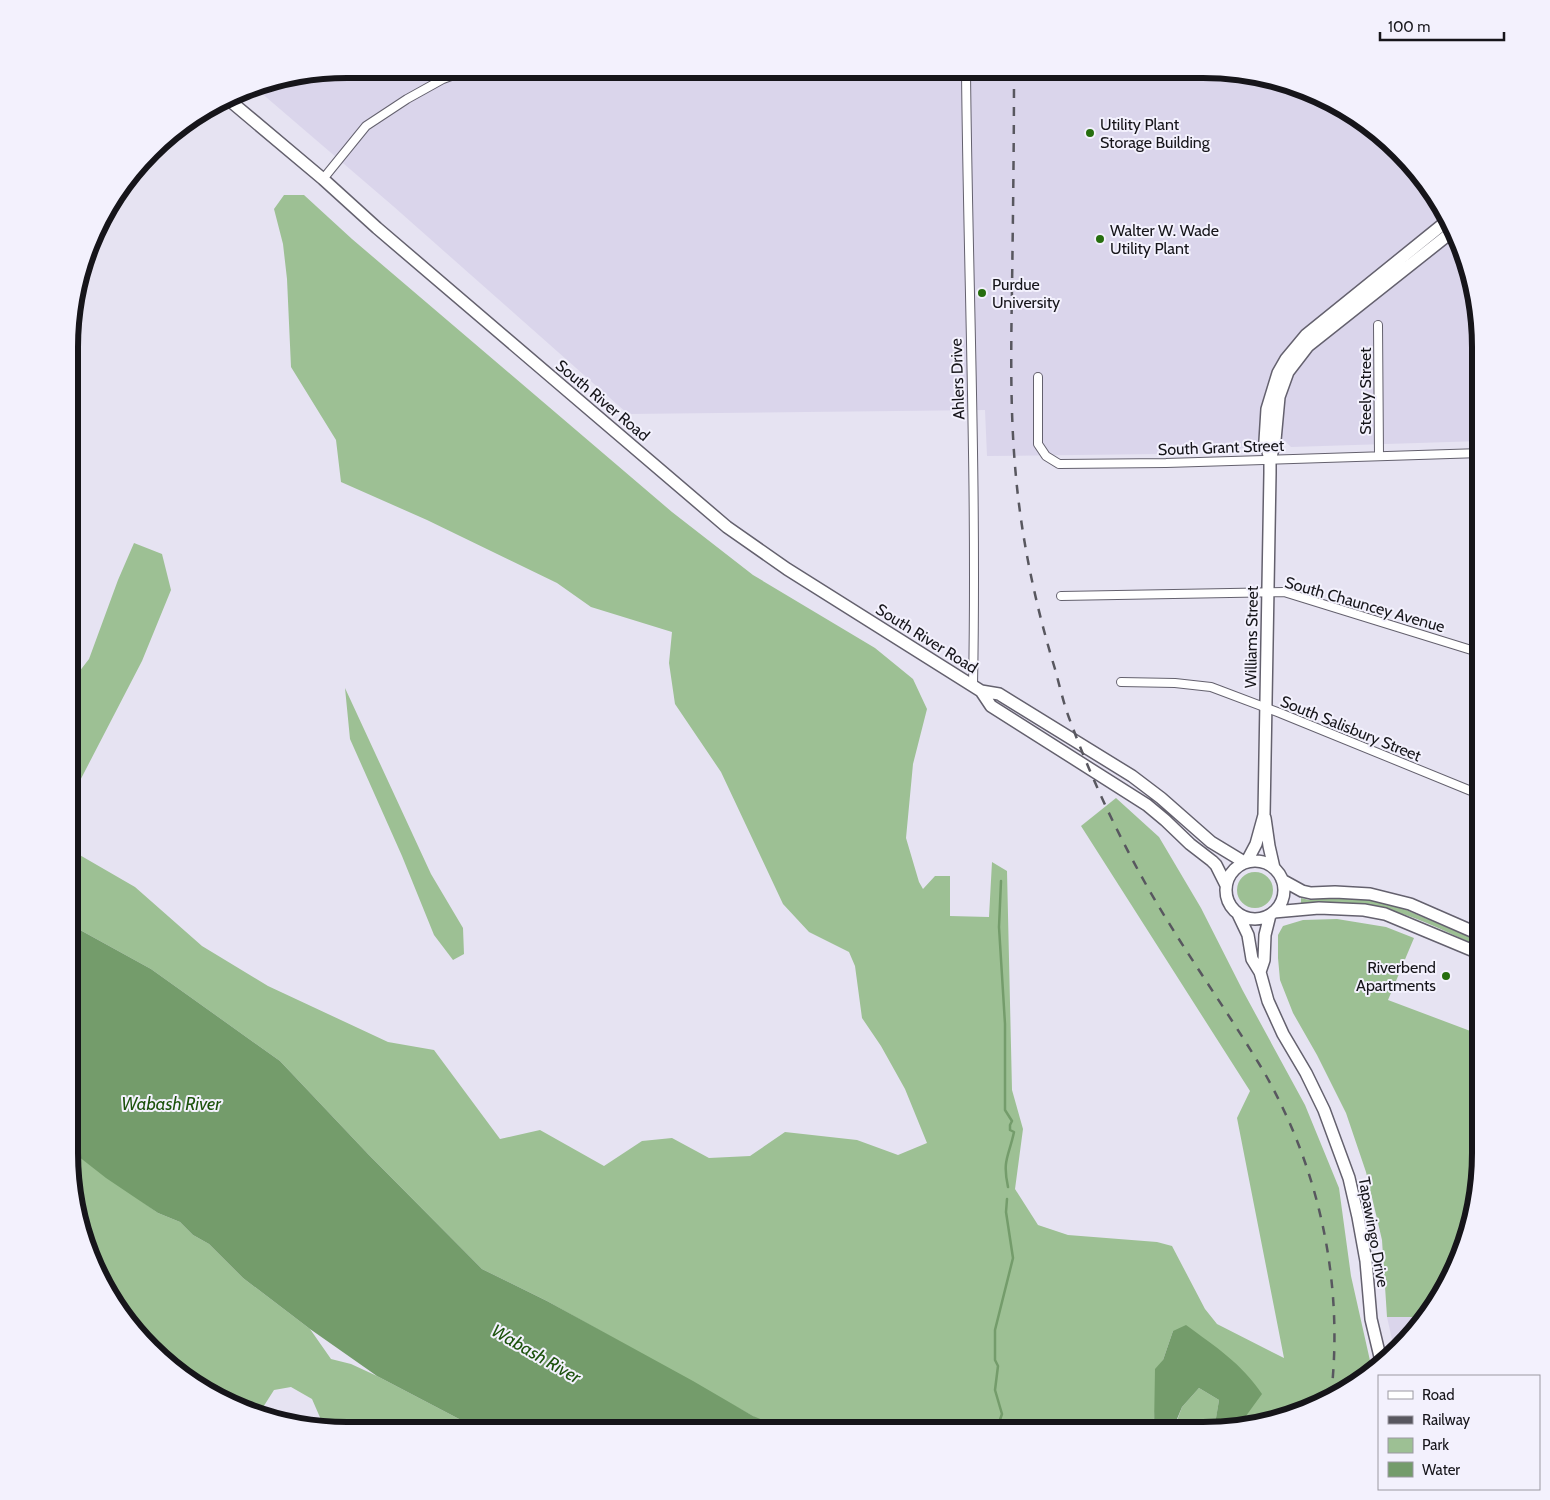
<svg xmlns="http://www.w3.org/2000/svg" width="1550" height="1500" font-family="Cabin,sans-serif">
<rect width="100%" height="100%" fill="#e6e3f2"/>
<path fill="#dad5eb" d="M347 69 1239 71 1342 106 1424 177 1466 257 1481 329V441L1291 447 1285 441 1256 442 1251 448 1174 450 1157 454 987 456 985 410 628 414 393 206 253 86 257 84Z
M1387 1317H1425L1413 1336 1395 1353Z"/>
<path fill="#9dc094" d="M284 195H304L352 239 672 512 753 575 875 648 913 679 927 709 913 764 906 838 919 882 923 889 935 876H950V916L989 917 992 862 1007 871 1012 1090 1023 1129 1015 1189 1038 1225 1068 1235 1157 1242 1172 1246 1205 1309 1217 1324 1284 1358 1237 1118 1250 1091 1081 826 1116 798 1159 837 1201 908 1243 991 1305 1105 1339 1188 1351 1276 1373 1374 1293 1416 1244 1426 1243 1420 1173 1331 1163 1360 1152 1431H788L758 1419 547 1301 482 1269 368 1154 280 1061 151 969 71 925V850L135 887 202 946 268 986 388 1042 434 1050 500 1139 540 1130 604 1166 642 1141 672 1138 709 1158 750 1156 785 1132 857 1140 898 1155 927 1143 905 1089 881 1046 862 1018 855 966 849 952 809 932 783 904 721 772 675 704 669 663 672 632 591 607 557 583 427 520 341 482 336 440 291 367 287 279 283 244 274 209Z
M134 543 162 554 171 590 142 661 71 798 72 681 89 659 118 580Z
M345 688 431 874 463 928 464 954 453 960 434 935 402 856 350 739Z
M1237 890a18 18 0 1 1 36 0a18 18 0 1 1-36 0Z
M1332 897 1365 899 1397 906 1481 942V947C1452 935 1423 919 1392 911 1362 902 1332 902 1301 904V898L1309 900Z
M1337 919 1386 927 1414 938 1388 1000 1481 1035V1171L1452 1277 1425 1317H1387L1382 1240 1366 1172 1346 1113 1317 1055 1293 1013 1280 980 1278 958V935L1283 926 1303 920Z
M69 1149 158 1213 180 1222 193 1235 209 1244 243 1278 310 1329 331 1359 351 1364 377 1376 482 1431H330L322 1422 312 1399 291 1387 274 1390 260 1412 238 1406 206 1387 157 1347 134 1331 126 1323 84 1243 69 1171Z
M1199 1388 1219 1400 1215 1425 1204 1431H1173L1182 1407Z"/>
<path fill="#749c6b" d="M71 925 151 969 280 1061 368 1154 482 1269 547 1301 693 1381 753 1416 789 1431H482L377 1376 310 1329 243 1278 209 1244 193 1235 180 1222 158 1213 106 1178 69 1149Z
M1186 1325C1216 1347 1241 1363 1262 1394L1243 1420 1244 1426 1221 1431H1204L1215 1424 1219 1400 1199 1388 1182 1407 1172 1431H1152L1154 1427 1155 1369 1163 1360 1173 1331Z"/>
<g fill="none" stroke-linecap="round" stroke-linejoin="round">
<path stroke="#749c6b" stroke-width="2.5" d="M1001 881 999 927 1005 1024V1110L1012 1121 1010 1125V1130L1014 1132C1009 1156 1002 1160 1008 1187
M996 1431 1002 1414 995 1390 998 1366 995 1360V1330L1013 1258 1006 1212 1007 1199"/>
<g stroke="#64616e" stroke-width="10">
<path id="minor" d="M966 70C968 276 977 481 973 686
M323 179 366 126 407 99 443 79 470 69
M1378 325 1379 456
M1038 377V444L1046 456 1059 464 1166 463 1481 453
M1061 596 1284 592 1481 653
M1121 682 1175 683 1211 687 1280 713 1481 795"/>
</g>
<g stroke="#64616e" stroke-width="14">
<path id="secondary" d="M229 100 323 179 377 228 727 527 787 569 981 691 991 706 1147 805 1165 820 1190 844 1212 861 1216 865 1226 885
M1271 457 1275 440 1279 397 1288 372 1308 346 1453 231
M981 691 999 694 1132 776 1161 798 1211 842 1244 862
M1265 818 1269 846 1274 868
M1247 861 1256 844 1264 815 1270 473V459L1265 441 1267 409 1278 373 1286 359 1306 335 1447 221
M1226 890a29 29 0 1 1 58 0a29 29 0 1 1-58 0Z
M1282 880 1302 891 1311 893 1335 892 1370 894 1410 904 1481 935
M1274 912 1319 908 1364 910 1385 914 1481 954
M1238 914 1248 935 1252 959 1260 972 1268 1001 1283 1034 1306 1073 1324 1110 1349 1178 1358 1217 1366 1261 1371 1319 1382 1365
M1260 972 1264 960 1265 935 1270 915"/>
</g>
<use href="#minor" stroke="#fff" stroke-width="8"/>
<use href="#secondary" stroke="#fff" stroke-width="11"/>
<path stroke="#58575f" stroke-width="2.5" stroke-dasharray="9 9" stroke-linecap="butt" d="M1014 71C1014 143 1013 215 1012 288 1011 351 1010 414 1016 477 1022 542 1036 607 1055 669 1060 687 1064 706 1071 723 1092 780 1118 835 1148 888 1184 951 1227 1010 1264 1072 1320 1170 1344 1284 1331 1396"/>
</g>
<g fill="#266e0e" stroke="#f3f1fd" stroke-width="2">
<circle cx="1090" cy="133" r="5"/>
<circle cx="1100" cy="239" r="5"/>
<circle cx="982" cy="293" r="5"/>
<circle cx="1446" cy="976" r="5"/>
</g>
<g text-anchor="middle" stroke-width="4" stroke-linejoin="round" paint-order="stroke">
<g font-size="16" fill="#16151a" stroke="#f3f1fd" text-anchor="start">
<text x="1100" y="130">Utility Plant<tspan x="1100" dy="18">Storage Building</tspan></text>
<text x="1110" y="236">Walter W. Wade<tspan x="1110" dy="18">Utility Plant</tspan></text>
<text x="992" y="290">Purdue<tspan x="992" dy="18">University</tspan></text>
<text x="1436" y="973" text-anchor="end">Riverbend<tspan x="1436" dy="18">Apartments</tspan></text>
</g>
<g font-size="16" fill="#16151a" stroke="#f3f1fd">
<text transform="translate(957 379) rotate(-92)" y="6">Ahlers Drive</text>
<text transform="translate(1365 391) rotate(-90)" y="6">Steely Street</text>
<text transform="translate(603 400) rotate(40)" y="6">South River Road</text>
<text transform="translate(1221 447) rotate(-2)" y="6">South Grant Street</text>
<text transform="translate(1365 604) rotate(16)" y="6">South Chauncey Avenue</text>
<text transform="translate(1251 637) rotate(-89)" y="6">Williams Street</text>
<text transform="translate(927 638) rotate(32)" y="6">South River Road</text>
<text transform="translate(1351 728) rotate(22)" y="6">South Salisbury Street</text>
<text transform="translate(1374 1232) rotate(80)" y="6">Tapawingo Drive</text>
</g>
<g font-size="18" font-style="italic" fill="#1d530d" stroke="#f3f1fd">
<text x="171" y="1110">Wabash River</text>
<text transform="translate(536 1354) rotate(30)" y="6">Wabash River</text>
</g>
</g>
<path d="M0 0H1550V1500H0ZM347 78H1203A269 269 0 0 1 1472 347V1153A269 269 0 0 1 1203 1422H347A269 269 0 0 1 78 1153V347A269 269 0 0 1 347 78Z" fill="#f3f1fd" fill-rule="evenodd"/>
<path fill="none" stroke="#16151a" stroke-width="6" d="M347 78H1203A269 269 0 0 1 1472 347V1153A269 269 0 0 1 1203 1422H347A269 269 0 0 1 78 1153V347A269 269 0 0 1 347 78Z"/>
<rect x="1378" y="1375" width="162" height="115" fill="#f3f1fd" stroke="#9b99a2"/>
<rect x="1388" y="1391" width="25" height="8" fill="#ffffff" stroke="#9b99a2"/>
<text x="1422" y="1400" font-size="15" fill="#16151a">Road</text>
<rect x="1388" y="1416" width="25" height="8" fill="#58575f" stroke="#9b99a2"/>
<text x="1422" y="1425" font-size="15" fill="#16151a">Railway</text>
<rect x="1388" y="1438" width="25" height="15" fill="#9dc094" stroke="#9b99a2"/>
<text x="1422" y="1450" font-size="15" fill="#16151a">Park</text>
<rect x="1388" y="1462" width="25" height="15" fill="#749c6b" stroke="#9b99a2"/>
<text x="1422" y="1475" font-size="15" fill="#16151a">Water</text>
<path d="M1380 32v8h124v-8" fill="none" stroke="#16151a" stroke-width="2.5"/>
<text x="1388" y="32" font-size="15" fill="#16151a" stroke="#f3f1fd" stroke-width="4" paint-order="stroke">100 m</text>
</svg>
